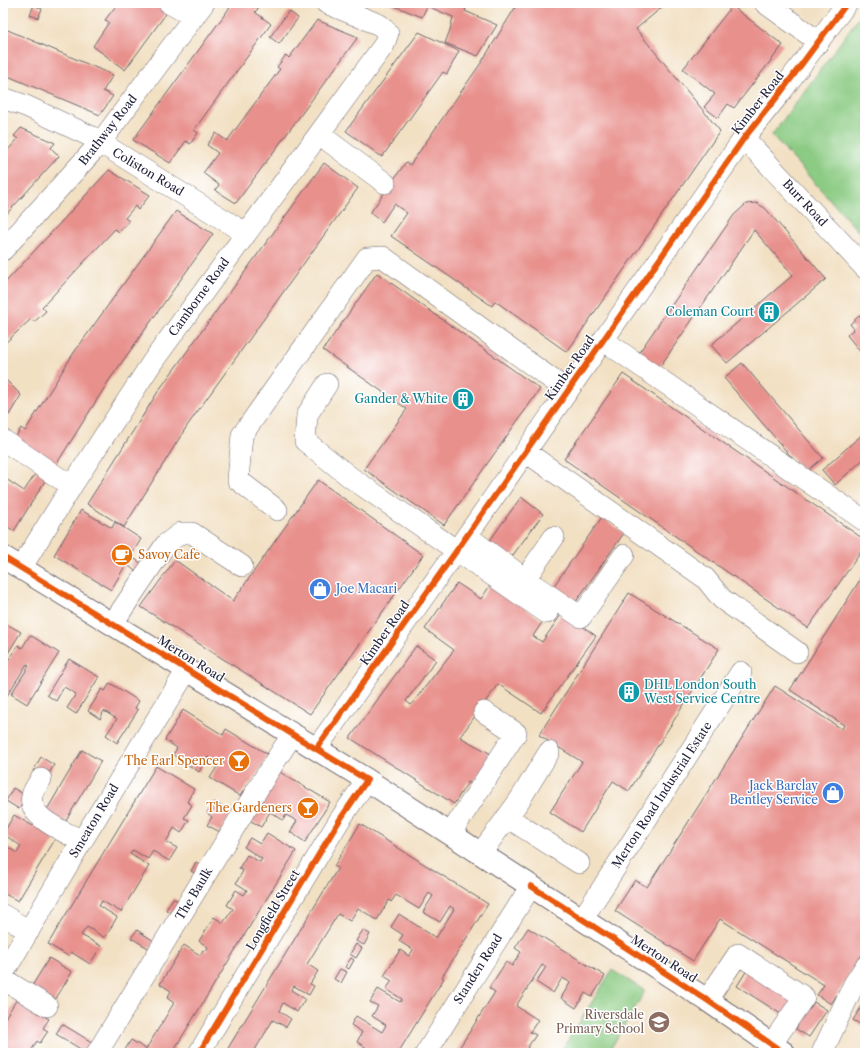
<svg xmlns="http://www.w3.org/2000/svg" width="868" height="1056" font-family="'Libre Caslon Text',serif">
<rect width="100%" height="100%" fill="#fff"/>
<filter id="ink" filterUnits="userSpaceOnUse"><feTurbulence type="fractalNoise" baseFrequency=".025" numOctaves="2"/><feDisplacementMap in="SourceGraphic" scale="8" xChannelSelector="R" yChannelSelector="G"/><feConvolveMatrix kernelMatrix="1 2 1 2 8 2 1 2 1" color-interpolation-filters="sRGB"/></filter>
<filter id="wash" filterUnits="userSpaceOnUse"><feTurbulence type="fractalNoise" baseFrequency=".012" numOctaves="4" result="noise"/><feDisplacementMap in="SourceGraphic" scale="16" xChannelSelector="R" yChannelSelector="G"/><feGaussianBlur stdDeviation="0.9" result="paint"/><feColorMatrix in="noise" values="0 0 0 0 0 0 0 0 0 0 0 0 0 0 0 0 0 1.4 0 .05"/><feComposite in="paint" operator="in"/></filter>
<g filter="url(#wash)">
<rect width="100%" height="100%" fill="#f2e0c3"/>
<path fill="#8bcb83" stroke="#56765f" d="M865 9V239L772 135Z
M612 970 645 991 608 1053H560Z"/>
<g id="blocks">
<path fill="#e8908c" d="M118 3H157L168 11 125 70 93 46 109 22 105 20Z
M233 3H252L259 8 255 12 271 24 194 130 198 133 190 144 186 141 170 163 133 140Z
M387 3H468L465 11 497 25 478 56 445 43 450 30 453 17 427 6 422 17Z
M518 3H667L636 29 720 131 567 352 495 301 492 306 391 236 407 213 394 204 382 222 370 213 406 162 410 165 481 63Z
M34 5 42 9 38 18 30 15Z
M732 6 783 45 734 108 728 104 718 118 704 107 715 94 683 69Z
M289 11 298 18 279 44 270 37Z
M317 20 358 37 236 203 215 190 219 185 203 173 218 153 207 145 216 133 227 141 280 69 277 67 286 55 289 58Z
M3 28 113 75 103 91 113 96 100 115 3 74Z
M419 32 459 51 447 74 443 72 382 157 346 131Z
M21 128 55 143 51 148 59 156 3 218V155L18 139 14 136Z
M324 163 358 188 187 426 124 527 87 504 159 390Z
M109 170 150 195 138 210 135 206 125 218 129 221 119 232 115 229 42 307 46 311 34 322 31 319 3 345V285Z
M756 203 765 208 826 279 727 363 711 345 793 275 754 230 659 368 638 354 734 215 746 204Z
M176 211 213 234 110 379 54 468 13 442 21 428 25 431 73 354Z
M377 273 540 389 444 525 364 469 407 409 323 350Z
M860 315 865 321V351L862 354 847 335 854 329 850 324Z
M742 363 823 458 805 473 724 378Z
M623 374 865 540V546L808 628 564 459Z
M3 377 21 395 9 415 3 410Z
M865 432V458L835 485 822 470Z
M38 470 48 476 14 531 3 524V477L24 491Z
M318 480 423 555 310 714 141 607 175 560 233 601Z
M521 497 543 514 510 559 488 543Z
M81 510 112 528 115 522 141 539 111 590 54 555Z
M602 517 624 533 575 603 553 587Z
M135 559 142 564 136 572 129 566Z
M865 572V950L831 1004 817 995 824 985 720 919 693 961 615 911 635 880 647 887 775 686 842 729 844 725 790 690Z
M457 583 481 599 491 584 543 621 533 636 542 642 563 612 596 636 541 713 498 684 460 737 493 755 472 784 468 782 454 804 350 738 416 646 436 660 406 701 411 705 454 650 425 629Z
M629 593 719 649 629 791 613 781 581 832 550 812 582 762 539 735Z
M3 622 21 632 3 661Z
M30 635 59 653 27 704 11 694 29 666 27 664 3 702V668L18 645 22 648Z
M69 659 99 677 76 714 67 708 76 694 64 687 56 701 47 695Z
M110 683 139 701 135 708 138 710 117 743 106 735 117 719 104 711 100 719 88 711 102 689 105 691Z
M183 710 223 735 226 729 269 755 250 784 249 783 240 796 210 778 219 764 208 757 199 772 173 755 177 748 165 740Z
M82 750 101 761 64 824 45 813Z
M41 757 54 765 46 779 33 771Z
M156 766 194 789 187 802 192 805 184 818 189 820 181 833 174 828 166 842 177 848 169 861 153 851 148 859 133 850 130 854 149 866 121 912 102 901 99 906 117 917 105 938 87 927 81 935 101 946 90 964 71 952 68 956 48 944Z
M278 771 330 802 305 842 290 832 297 821 286 815 283 820 270 812 261 827 248 819Z
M13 788 27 796 19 809 6 801Z
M214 802 232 813 220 832 207 825 212 817 207 813Z
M14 815 33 826 35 823 57 836 18 901 3 893V872L5 874 6 871 3 869V844L17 853 21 846 3 834Z
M360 824 488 904 442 977 444 978 398 1053H369L370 1050 357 1042 362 1032 351 1025 356 1016 382 1032 386 1025 372 1016 378 1006 370 1002 378 989 400 1002 402 999 386 989 392 981 384 976 400 950 409 956 413 950 399 941 403 935 391 927 399 914 436 938 454 909 450 906 440 922 423 912 433 896 429 893 419 909 396 895 391 902 389 900 377 920 358 908 350 921 338 914 307 964 318 971 310 984 314 986 309 995 294 986 291 990 305 999 297 1012 283 1003 279 1011 291 1019 286 1027 273 1020 253 1053H225L338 868 334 866Z
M267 833 296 851 172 1053H123L131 1040 146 1049 174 1003 167 998 171 991 160 984 184 945 200 955 203 950 206 951 208 947 199 941 214 917 223 923 233 909 227 905 236 890 244 895 247 890 236 883 243 871 239 868 247 855 260 862 262 859 244 847 250 838 260 844Z
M196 862 202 865 196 874 191 871Z
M173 898 180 902 173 914 166 910Z
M528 928 605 976 592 997 585 993 576 1008 561 998 570 983 568 981 562 978 553 993 536 982 546 967 542 965 516 1006 538 1020 530 1032 536 1035 527 1048 531 1050 529 1053H456L495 992 489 988 506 962 512 966 521 952 515 948Z
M137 930 154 941 150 949 131 938Z
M363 930 370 934 364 945 356 941Z
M356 944 362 948 356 958 350 954Z
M49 958 72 972 52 1005 29 991Z
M351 958 354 960 349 969 345 967Z
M340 969 347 972 341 983 334 979Z
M747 970 809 1010 814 1002 827 1010 809 1037 796 1029 798 1025 737 986Z
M19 996 35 1011 49 1019 43 1028 48 1031 40 1043 37 1041 30 1053H3V1021Z
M865 1001V1027L853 1020Z
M62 1024 95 1044 87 1053 56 1034Z"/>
</g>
</g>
<g filter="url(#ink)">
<use href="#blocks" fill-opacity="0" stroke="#6b646b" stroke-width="1"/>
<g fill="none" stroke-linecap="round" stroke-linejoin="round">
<g stroke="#6b646b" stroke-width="22">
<path id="minor" d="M169 3 194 17
M765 3 819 42
M3 98 26 106 90 136 245 233
M319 134 385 183
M744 138 865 268
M3 250 100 143 204 3
M603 340 865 521
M327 384 307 415 305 441 350 477 547 613
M3 440 59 478 73 484
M526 452 705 578 722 599 797 652
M277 510 238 480 242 435 367 258 383 257 568 391
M467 536 525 579 581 617 624 555
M21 568 73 484 153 361 384 45 388 33 380 25 326 3
M525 579 554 537
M113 623 166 544 181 533H192L242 566
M316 749 457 550 744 138 781 92 847 3
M41 779C38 784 33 790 32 796 27 818 66 832 82 841
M507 817 579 863
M451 833 516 733 484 712
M481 853 519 801 549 752
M3 915 29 931
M583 918 741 672
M3 974 82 841 187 670
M3 979 47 1006
M707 1000 738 954 804 997 771 1045
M97 1053 268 772 292 735
M199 1053 339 821 367 780
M426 1053 531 886
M822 1053 854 984 865 967"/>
</g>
<g stroke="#6b646b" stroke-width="24">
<path id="major" d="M3 557 367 780 707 1000 784 1053"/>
</g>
<use href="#minor" stroke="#fff" stroke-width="21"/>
<use href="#major" stroke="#fff" stroke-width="22"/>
<g stroke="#fff" stroke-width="8">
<path id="cycleway" d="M3 557 367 780 339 821 199 1053
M316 749 457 550 744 138 781 92 847 3
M531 886 707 1000 784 1053"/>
</g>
<use href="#cycleway" stroke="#e8590c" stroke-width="6"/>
</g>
</g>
<defs>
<g id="building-disc" transform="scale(1.15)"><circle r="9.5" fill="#0f9aa8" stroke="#fff"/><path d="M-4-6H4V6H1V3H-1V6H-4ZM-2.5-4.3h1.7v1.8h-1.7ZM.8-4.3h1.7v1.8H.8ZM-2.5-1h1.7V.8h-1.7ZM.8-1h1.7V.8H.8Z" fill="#fff"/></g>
<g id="cafe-disc" transform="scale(1.15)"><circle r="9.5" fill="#e8710a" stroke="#fff"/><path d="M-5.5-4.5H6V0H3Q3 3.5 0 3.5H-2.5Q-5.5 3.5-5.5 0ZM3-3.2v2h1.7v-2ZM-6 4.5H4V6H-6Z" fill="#fff"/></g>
<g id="shop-disc" transform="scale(1.15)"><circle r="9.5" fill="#3f7fe0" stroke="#fff"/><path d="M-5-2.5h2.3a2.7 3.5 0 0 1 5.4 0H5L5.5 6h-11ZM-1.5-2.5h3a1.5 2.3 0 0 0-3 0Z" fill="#fff"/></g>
<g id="bar-disc" transform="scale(1.15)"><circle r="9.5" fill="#e8710a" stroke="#fff"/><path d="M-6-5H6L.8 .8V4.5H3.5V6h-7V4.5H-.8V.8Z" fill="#fff"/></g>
<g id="school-disc" transform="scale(1.15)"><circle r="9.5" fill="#8d6e63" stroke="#fff"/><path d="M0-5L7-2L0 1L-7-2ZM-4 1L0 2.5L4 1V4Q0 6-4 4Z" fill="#fff"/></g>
</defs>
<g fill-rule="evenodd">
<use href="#building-disc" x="769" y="312"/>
<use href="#building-disc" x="463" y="399"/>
<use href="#cafe-disc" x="122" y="555"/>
<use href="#shop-disc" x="320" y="589"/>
<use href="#building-disc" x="629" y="692"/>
<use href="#bar-disc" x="239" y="761"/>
<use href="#shop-disc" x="833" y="793"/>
<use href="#bar-disc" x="308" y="808"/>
<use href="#school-disc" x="659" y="1022"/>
</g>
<g text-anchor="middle" stroke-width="3" stroke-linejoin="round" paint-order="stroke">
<g font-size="12" fill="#22223b" stroke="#fff">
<text transform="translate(758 103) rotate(-52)" y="4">Kimber Road</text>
<text transform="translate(108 130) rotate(-52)" y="4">Brathway Road</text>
<text transform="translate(148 172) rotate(31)" y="4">Coliston Road</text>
<text transform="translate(805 203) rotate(47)" y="4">Burr Road</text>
<text transform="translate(199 297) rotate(-54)" y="4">Camborne Road</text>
<text transform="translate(570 368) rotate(-55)" y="4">Kimber Road</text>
<text transform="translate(385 633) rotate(-55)" y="4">Kimber Road</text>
<text transform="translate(191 659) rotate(32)" y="4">Merton Road</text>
<text transform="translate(662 795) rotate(-57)" y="4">Merton Road Industrial Estate</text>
<text transform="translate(94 821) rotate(-59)" y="4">Smeaton Road</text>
<text transform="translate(194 894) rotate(-59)" y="4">The Baulk</text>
<text transform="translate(273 910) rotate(-59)" y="4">Longfield Street</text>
<text transform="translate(664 959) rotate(33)" y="4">Merton Road</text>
<text transform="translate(478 969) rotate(-58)" y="4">Standen Road</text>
</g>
<g font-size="12" fill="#0d838f" stroke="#fff" text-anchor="end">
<text x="754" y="316">Coleman Court</text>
<text x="448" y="403">Gander &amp; White</text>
<text x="644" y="689" text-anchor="start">DHL London South<tspan x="644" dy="14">West Service Centre</tspan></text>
</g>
<g font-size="12" fill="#c56008" stroke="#fff" text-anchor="end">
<text x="138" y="559" text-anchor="start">Savoy Cafe</text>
<text x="224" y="765">The Earl Spencer</text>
<text x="292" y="812">The Gardeners</text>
</g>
<g font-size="12" fill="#366cbe" stroke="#fff" text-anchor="start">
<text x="336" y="593">Joe Macari</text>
<text x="818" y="790" text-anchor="end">Jack Barclay<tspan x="818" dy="14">Bentley Service</tspan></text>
</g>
<g font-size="12" fill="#785e54" stroke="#fff" text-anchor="end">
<text x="644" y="1019">Riversdale<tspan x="644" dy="14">Primary School</tspan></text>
</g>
</g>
<rect width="868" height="1056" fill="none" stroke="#fff" stroke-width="16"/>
</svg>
